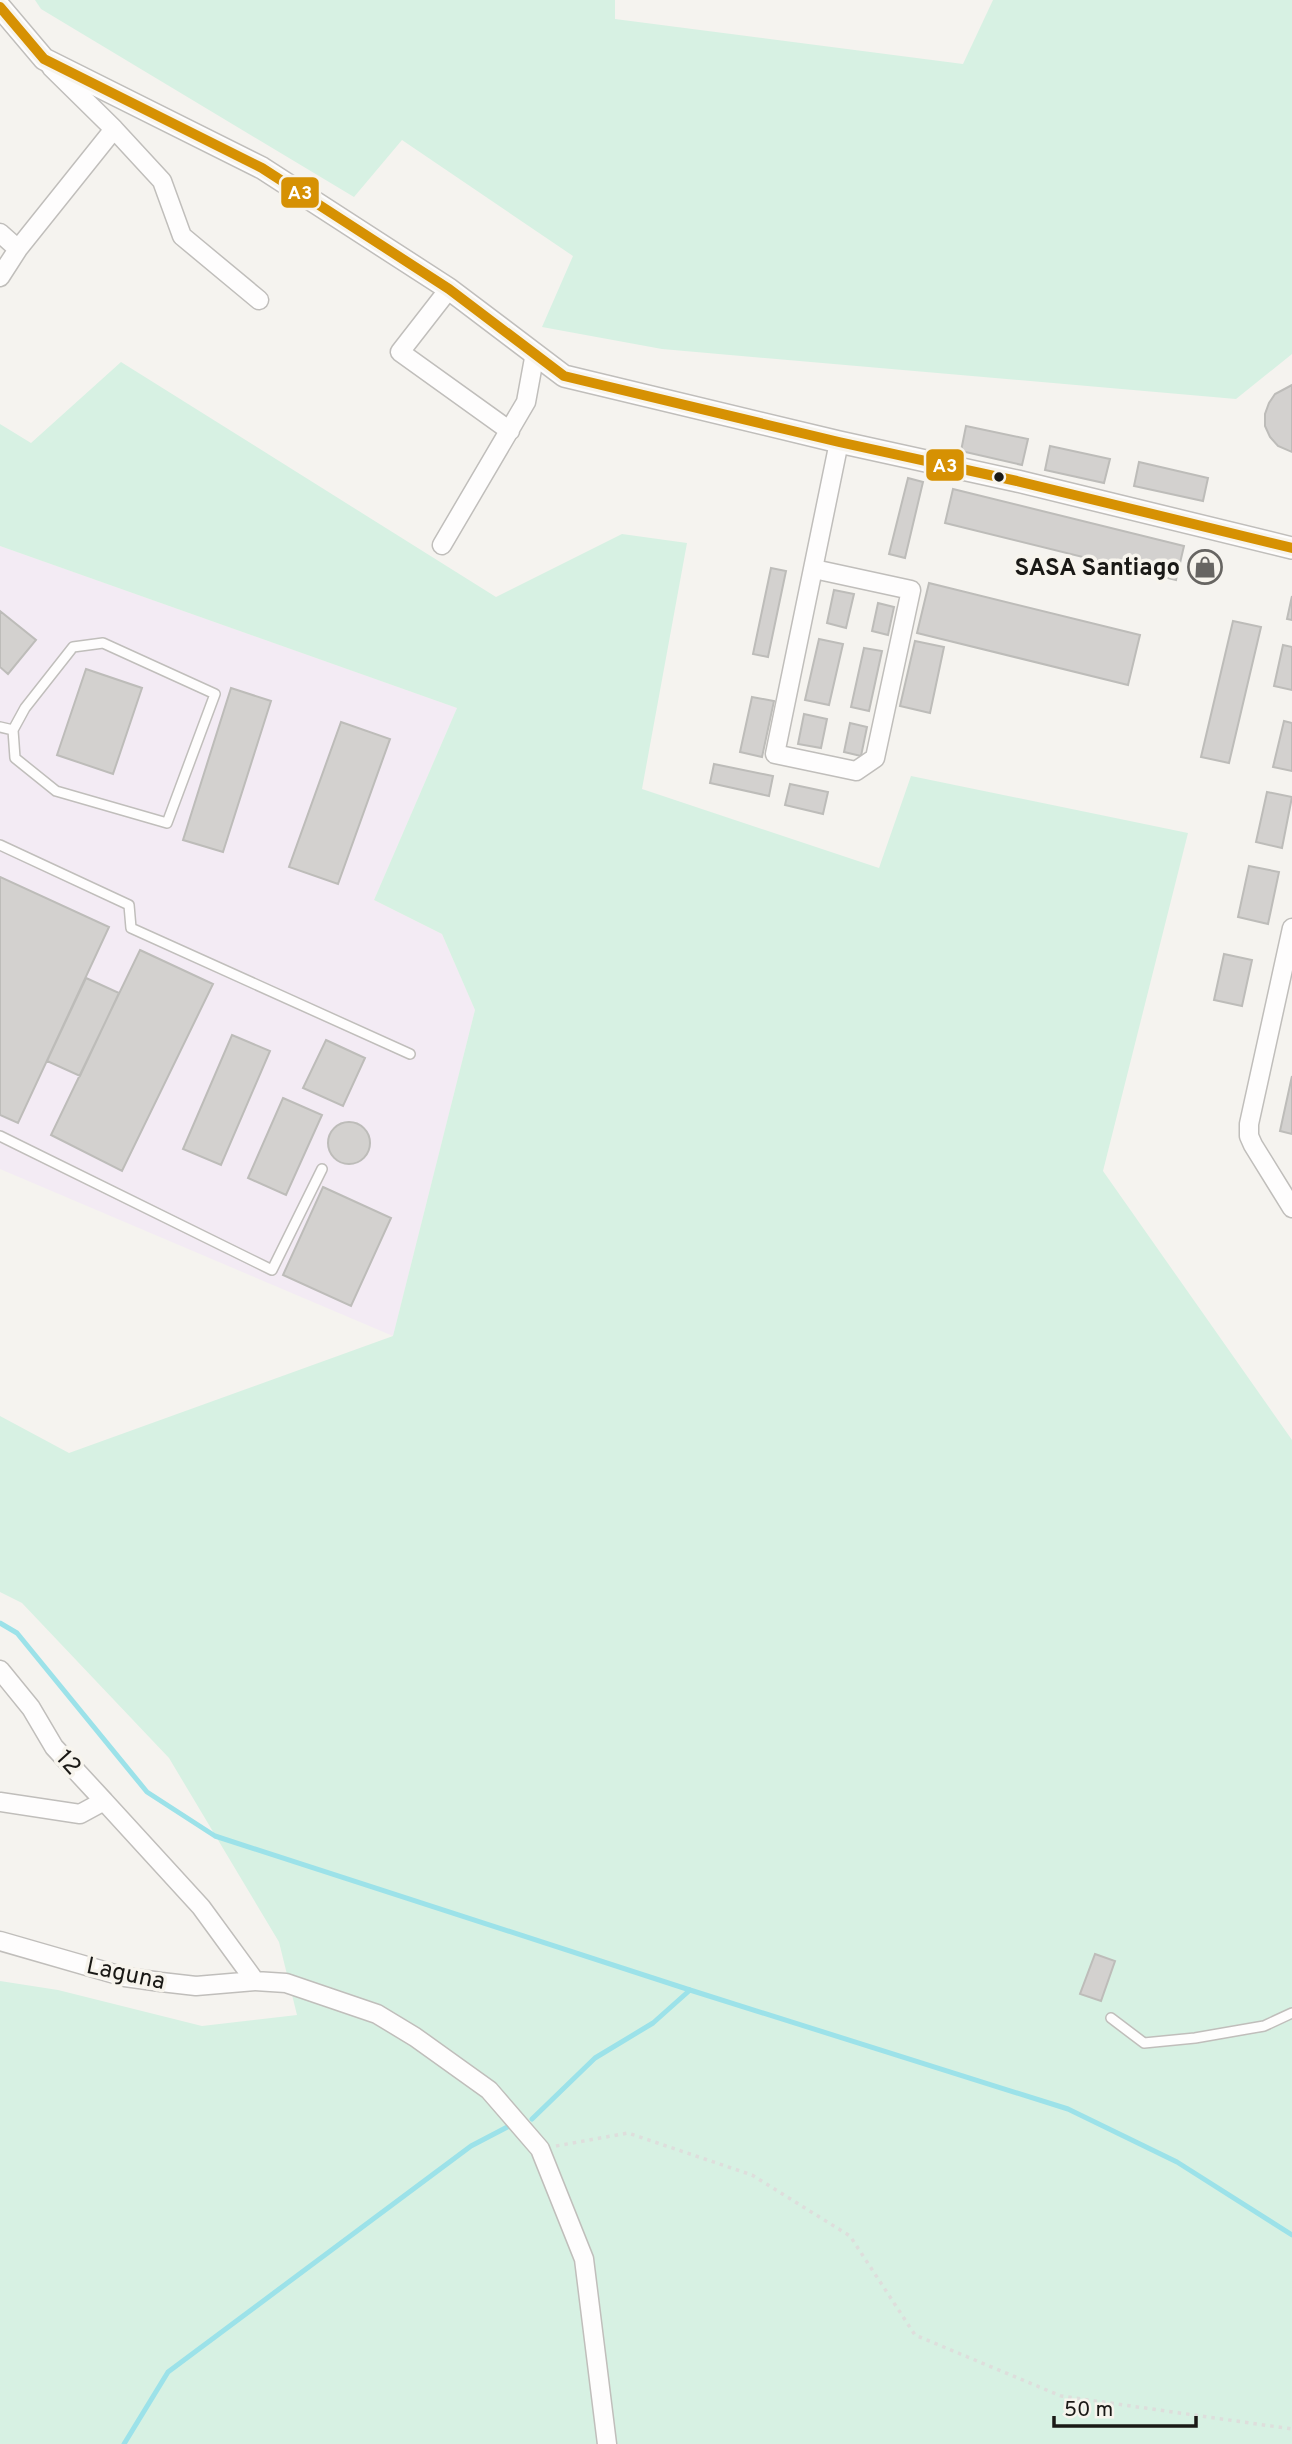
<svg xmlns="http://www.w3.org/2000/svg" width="1292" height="2444" font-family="Overpass,sans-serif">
<rect width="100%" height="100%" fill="#f5f3ef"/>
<path fill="#f3ebf4" d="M0 546 457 708 374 900 442 934 475 1010 393 1336 0 1169Z"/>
<path fill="#d7f1e3" d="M35 0H615V19L963 64 993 0H1292V354L1236 399 662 349 542 327 573 256 402 140 354 197 41 9Z
M121 362 496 597 622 534 687 543 642 789 879 868 911 776 1188 833 1103 1171 1292 1440V2444H0V1981L58 1990 202 2026 297 2015 279 1942 169 1758 22 1603 0 1592V1416L69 1453 393 1336 475 1010 442 934 374 900 457 708 0 546V424L31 443Z"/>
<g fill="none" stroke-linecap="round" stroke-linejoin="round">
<path stroke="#9ce2e9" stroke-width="5" d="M0 1623 17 1633 147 1792 215 1836 690 1990 1068 2109 1177 2162 1292 2235
M532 2119 595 2058 653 2023 690 1990
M124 2444 168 2372 471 2146 513 2124"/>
</g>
<path fill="#d3d1cf" stroke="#bdbcb9" stroke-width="2" d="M1292 385V452L1278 446 1270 437 1265 426V414L1269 403 1275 394Z
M966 426 1028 439 1022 465 961 451Z
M1050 446 1110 459 1104 483 1045 470Z
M1139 462 1208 478 1203 501 1134 486Z
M908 478 923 482 905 558 889 554Z
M953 489 1184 546 1176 580 945 523Z
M771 568 786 571 768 657 753 654Z
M929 583 1140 635 1128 685 917 633Z
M834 590 854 594 846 628 827 623Z
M1292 596V620L1287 619Z
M878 603 894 607 888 635 872 631Z
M0 611 36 640 8 674 0 667Z
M1233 621 1261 627 1229 763 1201 757Z
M819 639 843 644 829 705 805 700Z
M915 641 944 647 930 713 900 706Z
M1283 645 1292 647V690L1274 686Z
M864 648 882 651 869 711 851 707Z
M86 669 142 688 113 774 57 755Z
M231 688 271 701 223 852 183 840Z
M752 697 774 701 762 757 740 752Z
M804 714 827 719 821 748 798 744Z
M1284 721 1292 723V771L1273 767Z
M341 722 390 739 338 884 289 867Z
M850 723 867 727 861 756 844 752Z
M714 764 773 776 769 796 710 783Z
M790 784 828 792 823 814 785 805Z
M1267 792 1292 797 1282 848 1256 842Z
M1249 866 1279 872 1268 924 1238 917Z
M0 877 109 927 18 1123 0 1115Z
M140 950 213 984 122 1171 51 1135Z
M1224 954 1252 960 1242 1006 1214 1000Z
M86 978 119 993 80 1076 47 1061Z
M232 1035 270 1051 221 1165 183 1149Z
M326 1040 365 1058 343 1106 303 1088Z
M1292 1076V1134L1280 1131Z
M283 1098 322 1115 286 1195 248 1178Z
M328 1143a21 21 0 1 1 42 0a21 21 0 1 1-42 0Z
M323 1187 391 1218 351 1306 283 1275Z
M1095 1954 1115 1961 1101 2001 1080 1994Z"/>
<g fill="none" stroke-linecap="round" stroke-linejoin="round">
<g stroke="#c0bebb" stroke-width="12">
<path id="service" d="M103 643 215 694 167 823 56 791 15 758 13 730 25 708 73 647Z
M0 727 13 730
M0 845 129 905 131 928 410 1054
M0 1136 272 1270 322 1169
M1111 2018 1144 2043 1195 2038 1264 2026 1292 2013"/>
</g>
<g stroke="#c0bebb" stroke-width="21">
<path id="minor" d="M51 67 114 129 162 181 182 236 259 300
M0 233 18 249
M0 277 18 249 114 129
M449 289 400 352 510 431
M442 545 526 402 535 353
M814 569 911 590 875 758 856 771 775 754 839 442
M1292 928 1249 1124V1136L1253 1145 1292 1208
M0 1670 31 1708 54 1747 104 1801 80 1814 0 1802
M104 1801 201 1907 255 1981
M0 1941 125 1977 161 1982 196 1986 255 1981 286 1983 377 2014 415 2037 489 2090 540 2149 584 2259 607 2444"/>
</g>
<g stroke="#c0bebb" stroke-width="24">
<path id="tertiary" d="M0 7 44 59 262 168 449 289 564 376 839 442 1017 481 1292 548"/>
</g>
<path stroke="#dededc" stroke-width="3.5" stroke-dasharray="3.5 5" stroke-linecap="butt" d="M556 2146 628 2133 752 2175 850 2236 915 2335 1061 2396 1292 2429"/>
<use href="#service" stroke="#fefdfd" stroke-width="9"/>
<use href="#minor" stroke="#fefdfd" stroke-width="18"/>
<use href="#tertiary" stroke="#fefdfd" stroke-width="21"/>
<g stroke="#f7f4ed" stroke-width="16">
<path id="bus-1" d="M0 7 44 59 262 168 449 289 564 376 839 442 1017 481 1292 548"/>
</g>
<use href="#bus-1" stroke="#d69103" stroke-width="10"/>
</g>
<defs>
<g id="shop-ring" transform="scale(1.75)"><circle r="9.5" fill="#f7f4ed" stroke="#676562" stroke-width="1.5"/><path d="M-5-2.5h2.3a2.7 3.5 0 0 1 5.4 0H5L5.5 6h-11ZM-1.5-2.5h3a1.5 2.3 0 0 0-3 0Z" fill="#676562"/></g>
</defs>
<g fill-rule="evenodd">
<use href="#shop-ring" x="1205" y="567"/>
</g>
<circle fill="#1a1916" stroke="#f7f4ed" stroke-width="2.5" cx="999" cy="477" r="6"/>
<g text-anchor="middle" stroke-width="7" stroke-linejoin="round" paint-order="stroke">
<g font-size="24" font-weight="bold" fill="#1a1916" stroke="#f7f4ed" text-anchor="end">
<text x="1180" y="575">SASA Santiago</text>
</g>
<g font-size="24" fill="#1a1916" stroke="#f7f4ed">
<text transform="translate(69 1762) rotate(48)" y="8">12</text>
<text transform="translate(126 1973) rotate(12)" y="8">Laguna</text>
</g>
</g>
<g stroke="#f7f4ed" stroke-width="2.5">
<rect x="280" y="176" width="40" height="33" rx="7" fill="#d69103"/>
<rect x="925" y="448" width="40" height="34" rx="7" fill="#d69103"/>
</g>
<g font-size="19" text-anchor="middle" font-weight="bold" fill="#fff">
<text x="300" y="199">A3</text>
<text x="945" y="472">A3</text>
</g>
<path d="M1054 2416v10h142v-10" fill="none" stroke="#1a1916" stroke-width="3.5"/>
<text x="1064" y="2416" font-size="21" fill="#1a1916" stroke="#f7f4ed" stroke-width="5" paint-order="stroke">50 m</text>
</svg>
